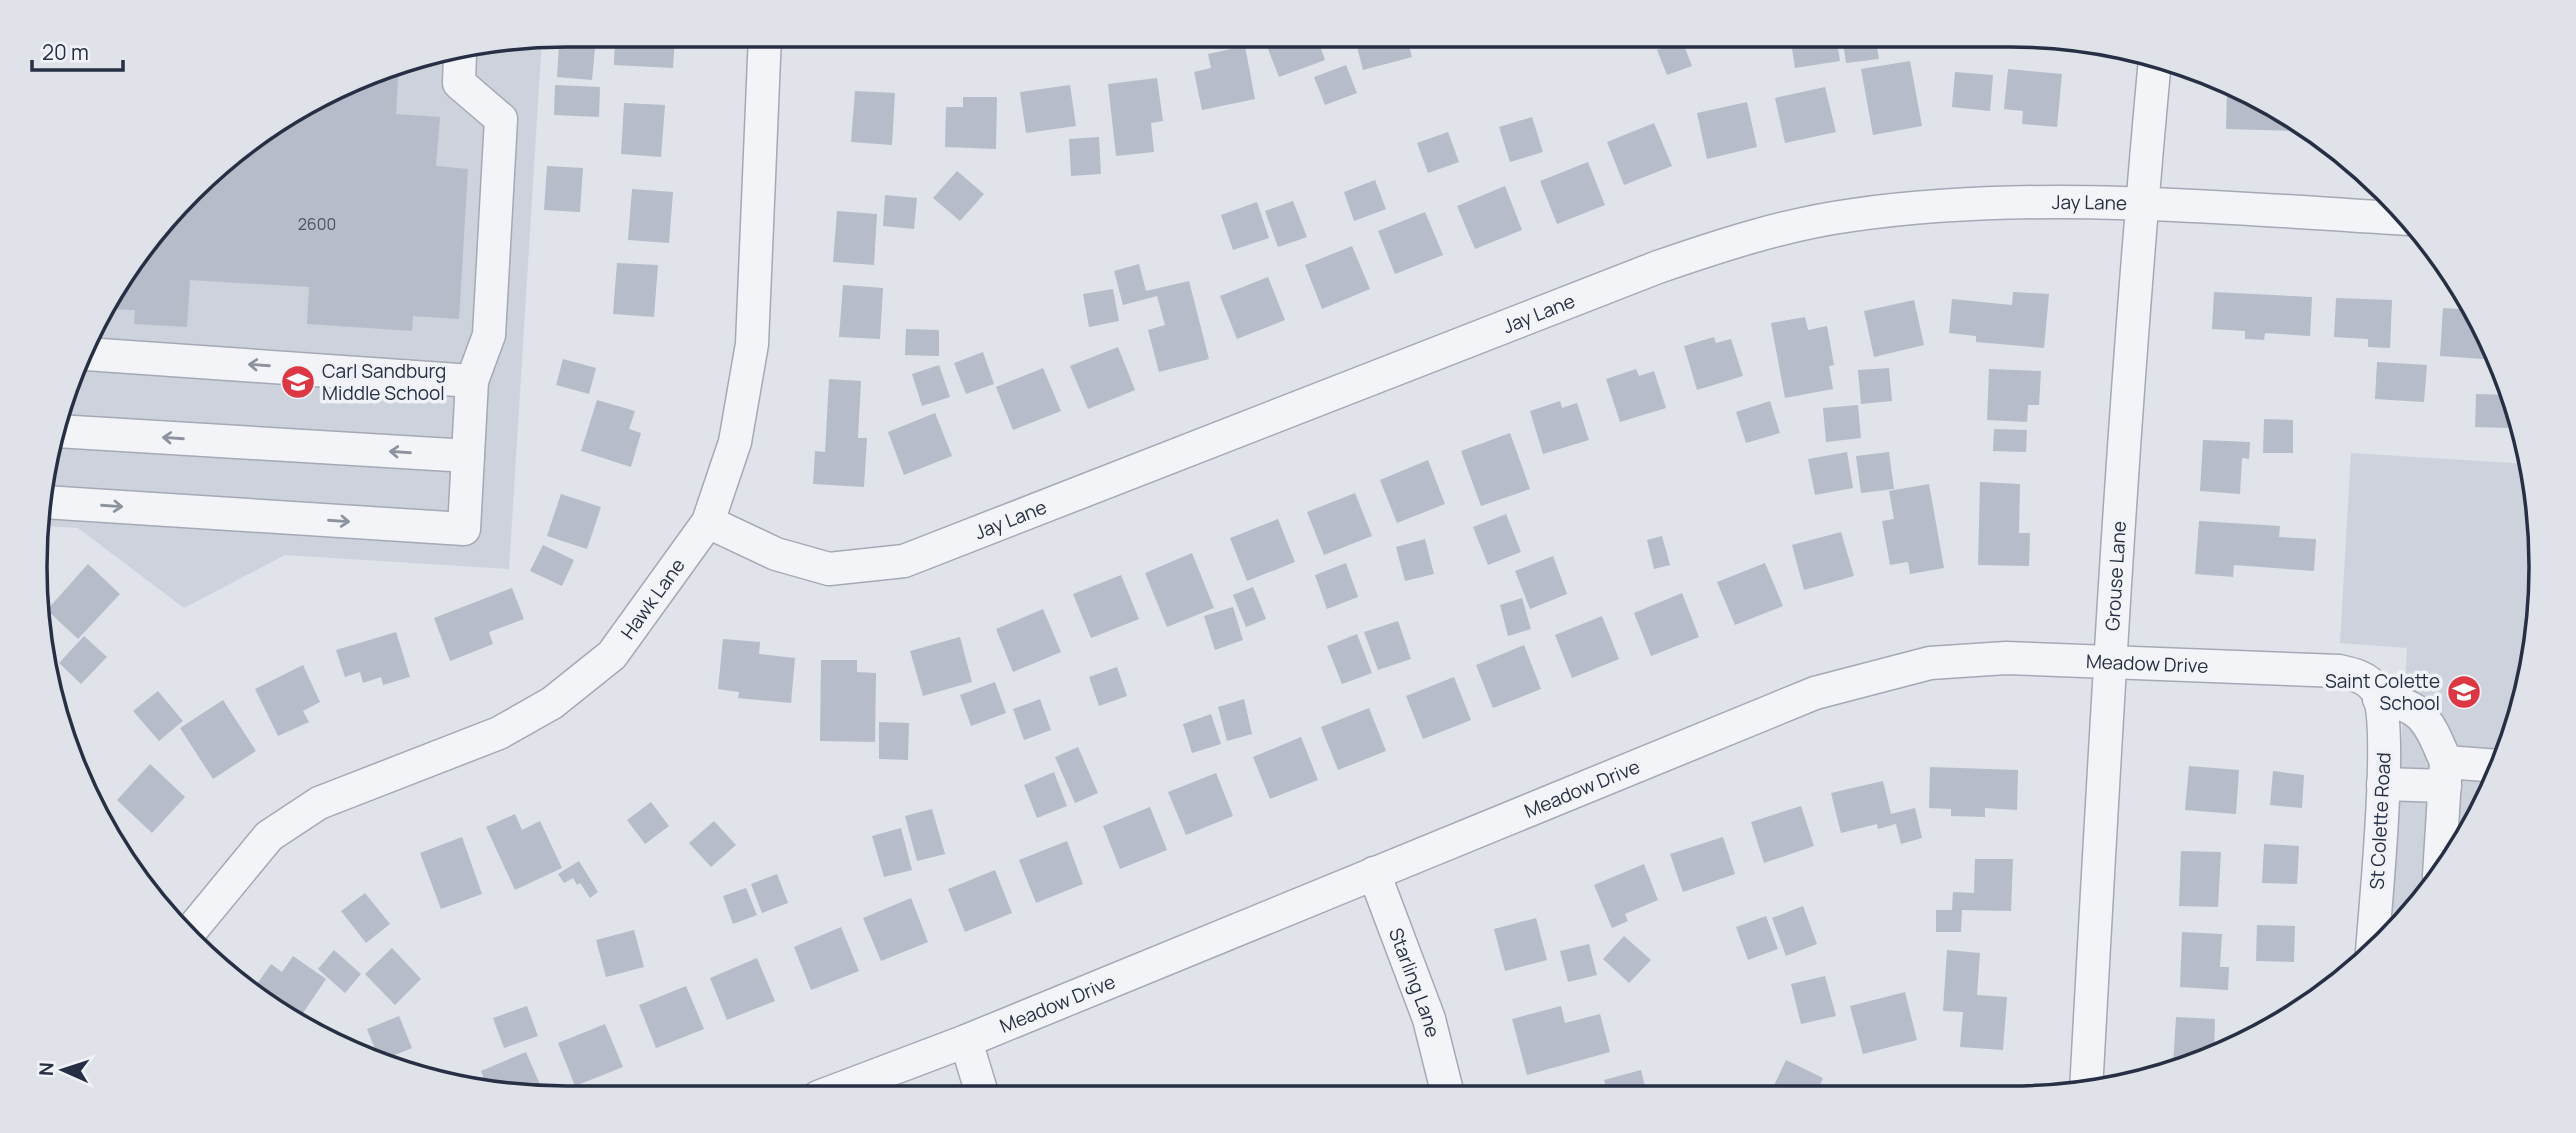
<svg xmlns="http://www.w3.org/2000/svg" width="2576" height="1133" font-family="Manrope,sans-serif">
<rect width="100%" height="100%" fill="#e0e3ea"/>
<path fill="#cdd2dd" d="M542 39 509 569 285 555 184 608 78 528 43 526 45 463 106 301 216 167 301 106 395 63Z
M2351 453 2529 464 2540 532 2536 636 2513 738 2451 862 2390 932 2407 648 2340 643Z"/>
<path fill="#b6bcc9" d="M636 35H675L673 68 614 65 615 39 635 40Z
M1316 35 1325 60 1279 77 1263 36Z
M1354 35H1406L1412 57 1363 70Z
M1790 35H1836L1840 61 1795 68Z
M1842 35H1875L1879 59 1846 63Z
M1682 40 1692 66 1667 75 1657 50Z
M559 45 595 48 592 80 557 77Z
M1245 46 1255 99 1202 110 1194 72 1211 68 1208 54Z
M1910 61 1922 126 1873 135 1861 69Z
M399 63 396 114 440 117 436 166 468 169 459 319 413 316 412 331 307 324 309 287 190 280 187 327 134 324 135 310 103 309 106 301 216 167 301 106Z
M1346 65 1357 93 1325 105 1314 77Z
M2008 69 2062 74 2057 127 2022 124 2023 111 2004 109Z
M1955 72 1993 75 1990 111 1952 107Z
M1157 78 1163 121 1151 123 1154 152 1116 156 1108 84Z
M555 85 600 87 599 117 554 115Z
M1070 85 1076 126 1026 133 1020 92Z
M1825 87 1836 132 1785 143 1775 98Z
M2227 89 2239 90 2276 106 2296 121V131L2226 129Z
M855 91 895 93 892 145 851 142Z
M963 97H997L996 149 945 147 946 107H963Z
M1747 102 1757 147 1707 159 1697 113Z
M624 103 665 105 661 157 621 154Z
M1532 117 1543 152 1510 162 1499 127Z
M1654 123 1672 166 1624 185 1607 142Z
M1448 132 1459 162 1428 173 1417 143Z
M1099 137 1101 174 1071 176 1069 139Z
M1588 162 1605 205 1557 224 1540 181Z
M547 166 583 168 580 212 544 210Z
M957 171 984 194 960 221 933 198Z
M1375 180 1386 209 1354 221 1344 192Z
M1505 186 1522 230 1475 249 1457 206Z
M632 189 673 192 669 243 628 240Z
M885 195 917 198 914 229 883 226Z
M1293 201 1307 237 1278 247 1265 211Z
M1257 202 1269 238 1233 250 1221 215Z
M837 211 877 214 874 265 833 262Z
M1425 212 1443 255 1395 274 1378 231Z
M1352 246 1370 289 1322 309 1305 265Z
M617 263 658 265 654 317 613 314Z
M1139 264 1146 291 1189 281 1209 359 1159 372 1148 330 1165 325 1157 296 1123 305 1114 271Z
M1268 277 1285 320 1237 339 1220 296Z
M843 285 883 288 880 339 839 337Z
M1113 289 1119 321 1089 327 1083 294Z
M2013 292 2049 294 2044 348 1976 342V336L1949 333 1952 299 2012 305Z
M2214 292 2312 297 2310 336 2265 333 2264 340 2245 339V331L2212 329Z
M2336 298 2392 300 2390 348 2368 347V339L2334 337Z
M1914 300 1924 345 1874 357 1864 311Z
M2443 308 2473 310 2486 332 2497 360 2440 356Z
M1805 317 1808 330 1827 326 1834 365 1829 366 1833 389 1785 398 1771 323Z
M906 329 939 330V356L905 355Z
M1714 337 1716 343 1731 339 1743 376 1697 390 1684 346Z
M1118 347 1135 390 1088 409 1070 366Z
M983 352 994 384 966 394 954 363Z
M563 359 596 368 589 394 556 385Z
M2377 362 2427 365 2424 402 2375 399Z
M939 365 950 397 922 406 912 374Z
M1043 368 1061 411 1013 430 996 387Z
M1889 368 1892 401 1861 404 1858 370Z
M1636 369 1639 376 1654 371 1666 408 1620 422 1606 379Z
M1989 369 2041 371 2039 405H2028L2027 422 1987 420Z
M829 379 861 381 858 438H867L864 487 813 484 815 451 825 452Z
M2476 394 2510 395 2508 428 2475 427Z
M597 400 635 411 629 429 641 433 631 467 581 451Z
M1560 401 1562 408 1577 403 1589 440 1543 454 1530 411Z
M1770 401 1780 433 1746 443 1736 412Z
M1858 405 1861 438 1826 442 1823 408Z
M2514 406 2523 429 2524 438 2513 437Z
M935 413 952 456 904 475 888 432Z
M2264 419 2293 420V453H2263Z
M1994 429 2027 430 2026 452 1993 451Z
M1510 433 1530 489 1481 506 1461 451Z
M2203 440 2250 442 2249 459 2242 458 2240 494 2200 491Z
M1847 452 1853 488 1815 495 1808 459Z
M1889 452 1894 489 1861 493 1856 456Z
M1428 460 1445 504 1397 523 1380 480Z
M1980 482 2020 484 2019 533H2030L2029 566 1978 565Z
M1929 484 1944 568 1910 574 1908 562 1890 565 1882 521 1894 519 1889 491Z
M1355 493 1372 536 1324 555 1307 512Z
M561 494 601 507 587 549 547 536Z
M1506 514 1521 552 1488 565 1473 527Z
M1278 519 1295 562 1247 581 1230 538Z
M2199 521 2280 526 2279 537 2316 539 2314 571 2234 565 2233 577 2195 574Z
M1841 532 1854 576 1804 590 1792 545Z
M1662 536 1670 565 1654 569 1647 540Z
M1425 539 1434 574 1405 581 1396 547Z
M543 545 574 560 562 586 530 571Z
M1192 553 1214 608 1167 627 1145 573Z
M1553 556 1567 594 1530 609 1515 571Z
M1346 563 1358 597 1327 609 1315 575Z
M1765 563 1783 606 1735 625 1717 582Z
M88 564 120 594 78 639 47 610Z
M1121 575 1139 619 1091 638 1073 594Z
M1253 587 1266 619 1246 627 1233 595Z
M512 588 524 619 489 632 493 644 450 661 434 618Z
M1682 593 1699 637 1651 656 1634 613Z
M1522 598 1531 629 1508 636 1500 605Z
M1233 607 1243 640 1215 650 1204 616Z
M1043 609 1061 652 1013 672 996 629Z
M1602 616 1619 659 1572 678 1555 635Z
M1398 621 1411 659 1378 670 1364 632Z
M396 632 410 677 383 685 381 677 363 683 360 672 345 677 336 650Z
M1357 634 1372 673 1342 684 1327 646Z
M84 636 107 657 81 684 59 663Z
M960 637 972 682 923 696 910 651Z
M723 639 760 642 759 654 795 658 791 703 738 698 739 692 718 689Z
M1524 645 1541 689 1493 708 1476 665Z
M821 660H857V672L876 673 875 742 820 741Z
M303 665 320 702 303 711 309 722 278 736 255 689Z
M1117 667 1127 696 1099 706 1089 677Z
M1454 677 1471 720 1423 739 1406 696Z
M995 682 1006 713 971 726 960 695Z
M158 691 183 721 159 741 133 711Z
M1040 699 1051 730 1024 740 1013 709Z
M1244 699 1252 734 1227 741 1218 707Z
M223 700 256 751 213 779 180 728Z
M1369 708 1386 751 1338 770 1321 727Z
M1211 714 1221 744 1192 753 1183 724Z
M879 722 909 723 908 760 879 759Z
M1301 737 1318 780 1270 799 1253 757Z
M1078 747 1098 793 1075 803 1055 757Z
M150 764 185 797 152 833 117 800Z
M2189 766 2239 770 2236 814 2185 810Z
M1930 767 2018 770 2017 810 1985 808V817L1951 816V809L1929 808Z
M2273 771 2304 775 2302 808 2270 805Z
M1054 772 1067 806 1037 818 1024 785Z
M1216 773 1233 816 1186 835 1168 792Z
M1883 781 1891 814 1915 808 1922 838 1901 844 1896 824 1878 829 1877 824 1841 833 1831 793Z
M651 802 669 826 645 844 627 820Z
M1801 806 1814 846 1764 863 1751 822Z
M1150 807 1167 850 1120 869 1103 826Z
M932 809 945 854 917 861 905 816Z
M515 814 522 830 540 821 562 868 515 890 486 827Z
M714 821 736 845 711 867 689 843Z
M901 828 912 870 884 877 872 836Z
M462 837 482 894 441 909 420 853Z
M1723 837 1735 874 1683 892 1670 854Z
M1067 841 1083 884 1036 903 1019 860Z
M2264 844 2299 846 2297 884 2262 883Z
M2181 851 2221 852 2218 907 2179 906Z
M1975 859H2013L2011 911 1962 910 1961 932H1936V910H1952L1953 892 1974 893Z
M579 861 598 892 590 898 580 883 577 885 573 878 564 883 558 874Z
M1644 864 1658 900 1625 914 1628 921 1612 928 1594 885Z
M995 870 1012 913 965 932 948 889Z
M777 874 788 903 762 913 751 884Z
M746 888 757 915 733 924 723 896Z
M365 893 390 924 366 943 341 911Z
M911 898 928 942 881 961 863 918Z
M1803 906 1817 944 1786 956 1772 918Z
M1766 916 1778 949 1748 960 1736 927Z
M1536 918 1547 960 1505 971 1494 929Z
M2257 925 2295 926 2294 962 2256 961Z
M841 927 859 971 811 990 794 947Z
M634 930 644 967 606 977 596 940Z
M2182 932 2222 934 2220 967H2229L2228 990 2180 987Z
M1624 936 1651 960 1629 983 1603 959Z
M1589 944 1597 975 1568 982 1560 951Z
M392 948 421 979 395 1005 365 974Z
M334 950 361 974 345 993 318 969Z
M1947 950 1980 953 1977 995 2007 997 2003 1050 1960 1047 1963 1012 1943 1011Z
M293 956 326 979 297 1022 252 991 271 964 282 972Z
M757 958 775 1001 727 1020 710 978Z
M1825 976 1836 1016 1801 1024 1791 984Z
M686 986 704 1029 656 1048 639 1005Z
M1905 992 1917 1040 1863 1054 1850 1006Z
M527 1006 538 1036 504 1048 493 1018Z
M1561 1006 1565 1023 1600 1014 1610 1052 1527 1075 1512 1019Z
M399 1016 412 1048 380 1061 367 1029Z
M2176 1017 2215 1019 2214 1053 2173 1065Z
M605 1024 623 1067 575 1086 558 1043Z
M526 1052 542 1089 533 1092 486 1085 481 1071Z
M1786 1060 1823 1078 1816 1094H1770Z
M1641 1070 1647 1095H1608L1604 1080Z"/>
<g fill="none" stroke-linecap="round" stroke-linejoin="round">
<g stroke="#a4a9b5" stroke-width="35">
<g id="minor">
<path d="M460 53 459 83 501 119 489 335 472 381"/>
<path d="M57 431 468 456"/>
<path d="M44 502 464 529 472 381 86 354"/>
<path id="s1" d="M708 522 776 554 829 569 904 561 1658 267C1722 245 1786 224 1853 215 2037 189 2225 208 2409 219"/>
<path d="M2379 699C2424 704 2430 725 2446 762"/>
<path d="M2383 784 2445 786"/>
<path id="s2" d="M1374 873 1429 1019 1448 1095"/>
<path d="M2439 876 2446 762 2499 766"/>
<path id="s3" d="M189 933 269 836 319 803 499 733 552 703 612 655 708 522 735 442 752 344 765 35"/>
<path d="M966 1041 983 1097"/>
<path id="s4" d="M2086 1091C2105 747 2123 402 2155 59"/>
<path id="s5" d="M818 1097 966 1041 1815 693 1930 663 2006 658 2339 671C2353 674 2367 677 2376 690 2395 719 2375 907 2372 952"/>
</g>
</g>
<use href="#minor" stroke="#f3f4f8" stroke-width="32"/>
</g>
<defs><path id="oneway-shaft" d="M-6 0H5M1.5-3L5.5 0L1.5 3" fill="none" stroke-width="1.6" stroke-linecap="round" stroke-linejoin="round" transform="scale(1.75)"/></defs>
<g stroke="#8c929e">
<use href="#oneway-shaft" transform="translate(259 365) rotate(-176)"/>
<use href="#oneway-shaft" transform="translate(173 438) rotate(-176)"/>
<use href="#oneway-shaft" transform="translate(400 452) rotate(-176)"/>
<use href="#oneway-shaft" transform="translate(112 506) rotate(4)"/>
<use href="#oneway-shaft" transform="translate(339 521) rotate(4)"/>
</g>
<defs>
<g id="school-disc" transform="scale(1.75)"><circle r="9.5" fill="#dd3744" stroke="#f0f2f8"/><path d="M0-5L7-2L0 1L-7-2ZM-4 1L0 2.5L4 1V4Q0 6-4 4Z" fill="#fff"/></g>
</defs>
<g fill-rule="evenodd">
<use href="#school-disc" x="298" y="382"/>
<use href="#school-disc" x="2464" y="692"/>
</g>
<g text-anchor="middle" stroke-width="7" stroke-linejoin="round" paint-order="stroke">
<g font-size="16" fill="#4a5265">
<text x="317" y="230">2600</text>
</g>
<g font-size="19" fill="#262f44" stroke="#f0f2f8">
<text dy="7" stroke="none"><textPath href="#s1" startOffset="1454">Jay Lane</textPath></text>
<text dy="7" stroke="none"><textPath href="#s1" startOffset="887">Jay Lane</textPath></text>
<text dy="7" stroke="none"><textPath href="#s1" startOffset="320">Jay Lane</textPath></text>
<text dy="7" stroke="none"><textPath href="#s4" startOffset="516">Grouse Lane</textPath></text>
<text dy="7" stroke="none"><textPath href="#s3" startOffset="586">Hawk Lane</textPath></text>
<text dy="7" stroke="none"><textPath href="#s5" startOffset="1412">Meadow Drive</textPath></text>
<text dy="7" stroke="none"><textPath href="#s5" startOffset="824">Meadow Drive</textPath></text>
<text transform="translate(2380 821) rotate(-87)" y="7">St Colette Road</text>
<text dy="7" stroke="none"><textPath href="#s2" startOffset="117">Starling Lane</textPath></text>
<text dy="7" stroke="none"><textPath href="#s5" startOffset="257">Meadow Drive</textPath></text>
</g>
<g font-size="19" fill="#262f44" stroke="#f0f2f8" text-anchor="start">
<text x="322" y="378">Carl Sandburg<tspan x="322" dy="22">Middle School</tspan></text>
<text x="2440" y="688" text-anchor="end">Saint Colette<tspan x="2440" dy="22">School</tspan></text>
</g>
</g>
<path d="M0 0H2576V1133H0ZM566 47H2010A519 519 0 0 1 2529 566V567A519 519 0 0 1 2010 1086H566A519 519 0 0 1 47 567V566A519 519 0 0 1 566 47Z" fill="#e0e2ea" fill-rule="evenodd"/>
<path fill="none" stroke="#262f44" stroke-width="3.5" d="M566 47H2010A519 519 0 0 1 2529 566V567A519 519 0 0 1 2010 1086H566A519 519 0 0 1 47 567V566A519 519 0 0 1 566 47Z"/>
<g transform="translate(63 1070) rotate(273)" stroke="#f0f2f8" stroke-width="5" paint-order="stroke">
<path d="M0-5L12 26L0 18L-12 26Z" fill="#262f44"/>
<text y="-10" font-size="19" font-weight="bold" text-anchor="middle" fill="#262f44">N</text>
</g>
<path d="M32 60v10h91v-10" fill="none" stroke="#262f44" stroke-width="3.5"/>
<text x="42" y="60" font-size="21" fill="#262f44" stroke="#f0f2f8" stroke-width="5" paint-order="stroke">20 m</text>
</svg>
